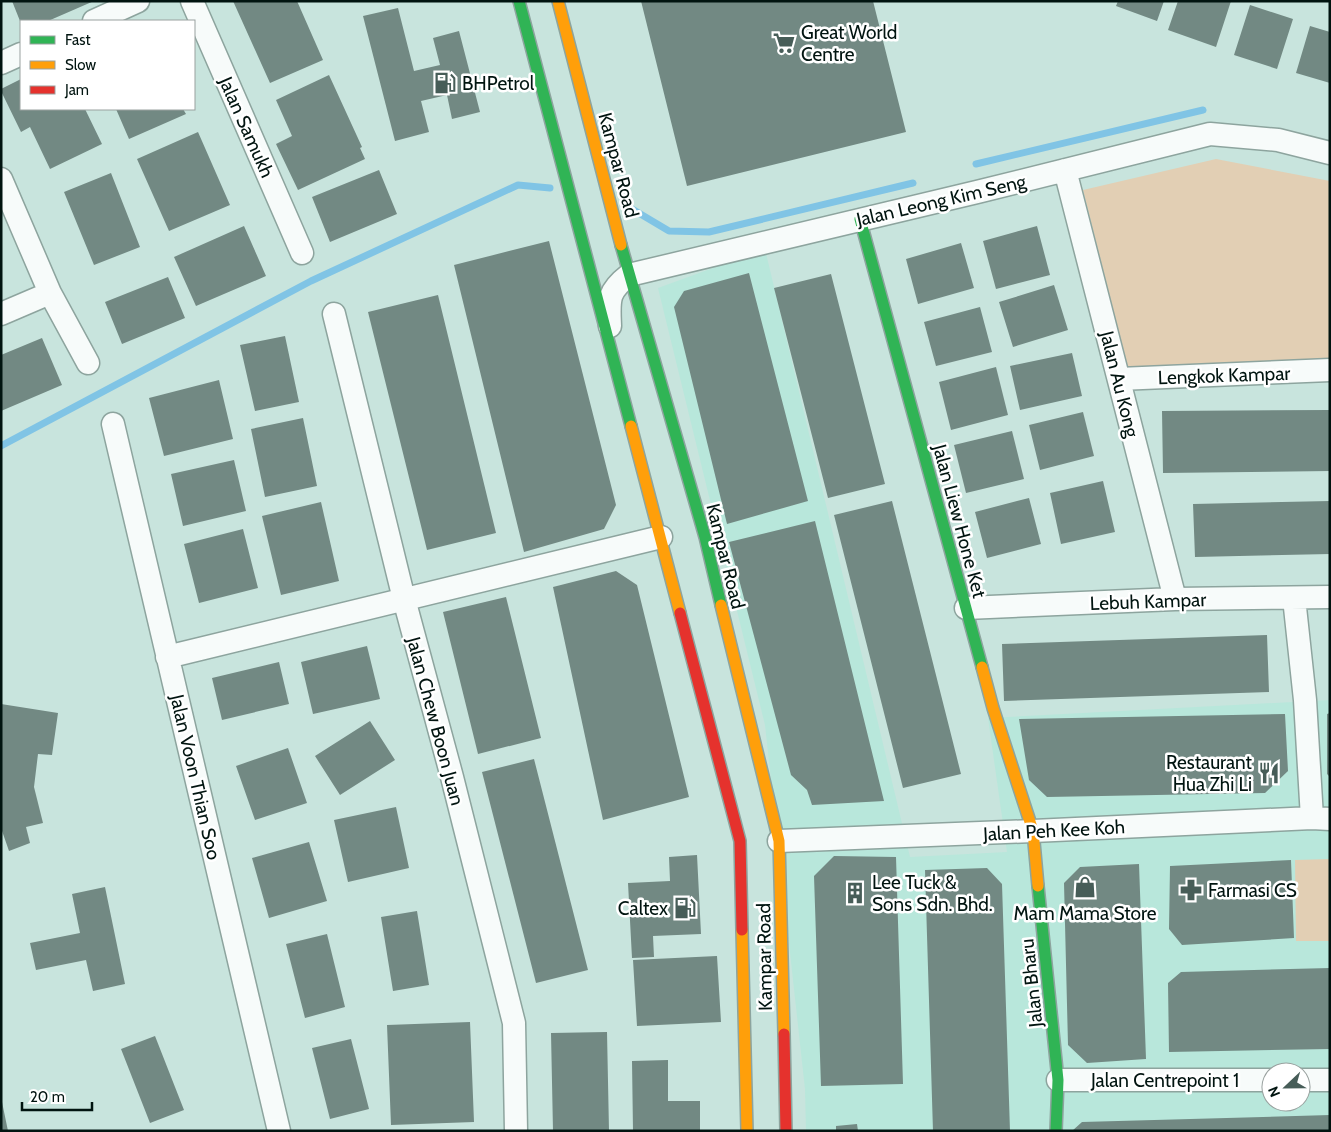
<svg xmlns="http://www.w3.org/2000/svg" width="1331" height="1132" font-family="Cabin,sans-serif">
<rect width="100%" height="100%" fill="#c8e4dd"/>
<path fill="#b8e7db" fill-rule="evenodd" d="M765 249 910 857 1007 852 988 718 1330 700V1131H806L805 1089 765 725 658 288ZM1271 1072H1301V1102H1271Z"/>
<path fill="#e2cfb4" d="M1216 159 1330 181V360L1128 370 1083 190Z
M1330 859V941H1296L1295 860Z"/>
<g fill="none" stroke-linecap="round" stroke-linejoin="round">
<path stroke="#80c4e5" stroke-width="7" d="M976 164 1203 110
M632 209 669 231 709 232 913 183
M1 446 311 281 518 185 550 188"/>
</g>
<path fill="#728983" d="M12 1H94L48 21H20Z
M233 1H297L323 60 270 83Z
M641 1H873L906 132 687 186Z
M1118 1H1164L1157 21 1116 6Z
M1178 1H1231L1216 47 1168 30Z
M1250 5 1293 19 1277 69 1234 55Z
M398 8 414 71 440 65 433 38 459 31 480 112 452 119 447 95 421 101 429 132 395 141 363 16Z
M1310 26 1330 32V83L1296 73Z
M329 75 362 147 360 148 365 159 298 190 276 144 292 136 276 100Z
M21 79V109H85L102 144 50 169 30 127 21 132 1 91V89Z
M116 109H183L186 114 129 139Z
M198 132 230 205 169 231 137 159Z
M379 170 397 214 330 242 312 197Z
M111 173 140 247 94 265 64 192Z
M244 226 266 276 196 306 174 257Z
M1037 226 1050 275 996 289 983 241Z
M549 241 616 505 604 529 524 552 454 265Z
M961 243 974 288 918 304 906 259Z
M749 273 808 501 727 524 674 307 684 291Z
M831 274 885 484 828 498 774 288Z
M168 277 185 318 122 344 105 302Z
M1054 285 1068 330 1013 347 999 302Z
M438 295 496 533 427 550 368 312Z
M980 307 992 352 936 366 924 322Z
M285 336 299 402 255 411 240 345Z
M42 338 62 385 1 411V355Z
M1072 353 1082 396 1020 410 1010 366Z
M996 367 1008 415 951 430 939 382Z
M219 380 233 439 164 456 149 398Z
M1330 410V471L1163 473 1162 411Z
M1083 412 1094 456 1040 470 1029 425Z
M303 418 317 486 265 497 251 429Z
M1012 431 1024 479 966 493 954 445Z
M234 460 246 511 183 526 171 474Z
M1103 481 1115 532 1061 544 1050 493Z
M1029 498 1041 544 987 558 975 512Z
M892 501 961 774 903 788 834 515Z
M1330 501V554L1195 557 1193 504Z
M321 502 339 581 281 595 262 516Z
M815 521 884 801 812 805 807 790 791 775 729 542Z
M243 529 258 588 199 603 184 544Z
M616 571 637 585 689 797 603 820 553 587Z
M506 597 541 738 478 754 443 612Z
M1267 635 1269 692 1004 701 1002 644Z
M367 646 380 699 313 714 301 662Z
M279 662 289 704 222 720 212 678Z
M1 704 58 713 52 755 38 754 34 787 43 823 26 827 30 843 9 851 1 828Z
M1330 713V777L1327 774V714Z
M1285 714 1288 771 1265 793 1047 797 1029 780 1019 719Z
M370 721 395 760 340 795 315 756Z
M288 748 307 803 255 820 236 766Z
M534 759 588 970 536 983 482 772Z
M396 807 409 868 348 882 334 820Z
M309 842 327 901 269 918 252 858Z
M697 855 701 934 653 936 654 957 632 958 628 883 670 881 669 857Z
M834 856 896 857 903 1084 821 1086 814 876Z
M1291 860 1294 938 1182 945 1169 929 1170 866Z
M1139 864 1146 1059 1087 1063 1068 1045 1064 883 1080 867Z
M987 868 1002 884 1010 1131H933L925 870Z
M105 887 125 984 93 991 86 960 36 970 30 943 80 933 72 894Z
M417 911 429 985 393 991 381 917Z
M327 934 345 1007 305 1018 286 944Z
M717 956 721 1022 637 1026 633 960Z
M1330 968V1049L1169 1052 1168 983 1181 972Z
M470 1022 474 1122 391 1125 387 1025Z
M607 1032 609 1131H553L551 1033Z
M155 1036 184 1110 150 1123 121 1049Z
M351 1039 369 1109 330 1119 312 1048Z
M668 1060V1101H700V1131H633L632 1061Z
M2 1102 8 1131H1Z
M1330 1115V1131H1072L1082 1122Z
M857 1124 858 1131H836V1126Z"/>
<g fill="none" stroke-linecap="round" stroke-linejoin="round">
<g stroke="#8da49e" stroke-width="25">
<path id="street" d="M192 1 302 253
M94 21 138 1
M1 63 21 54
M1065 170 1175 599
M1 179 50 293 88 363
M1 314 50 293
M334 314 404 599 452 777 514 1023 516 1131
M610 326C609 300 607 292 629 275L977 192 1210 134 1278 140 1330 153
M1119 379 1330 370
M113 424 279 1131
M1294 598 1305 700 1312 818
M966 608 1175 599 1330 597
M167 657 661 537
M779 841 1033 831 1312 818 1330 819
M1058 1080H1271
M1301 1080H1330"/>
</g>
<g stroke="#8da49e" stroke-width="14">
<path id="fast" d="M519 1 631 426
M860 219 982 667
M621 245 705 537 721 605
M1038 886 1058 1080 1056 1131"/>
</g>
<g stroke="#8da49e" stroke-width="14">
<path id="slow" d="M558 1 621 245
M631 426 680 613
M721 605 779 841 784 1034
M982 667 993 708 1033 831 1038 886
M742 930 747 1131"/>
</g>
<g stroke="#8da49e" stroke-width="14">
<path id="jam" d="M680 613 740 841 742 930
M784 1034 786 1131"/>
</g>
<use href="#street" stroke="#f7fbfa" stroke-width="22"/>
<use href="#fast" stroke="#30b455" stroke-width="11"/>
<use href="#slow" stroke="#ff9f0a" stroke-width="11"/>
<use href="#jam" stroke="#e5322d" stroke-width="11"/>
</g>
<defs>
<g id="supermarket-bare" transform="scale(1.725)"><path d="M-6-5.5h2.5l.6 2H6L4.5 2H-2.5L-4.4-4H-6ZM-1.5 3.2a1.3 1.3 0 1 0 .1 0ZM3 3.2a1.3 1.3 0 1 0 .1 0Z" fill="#475d58" stroke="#fff" stroke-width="2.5" paint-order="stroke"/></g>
<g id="fuel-bare" transform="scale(1.725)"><path d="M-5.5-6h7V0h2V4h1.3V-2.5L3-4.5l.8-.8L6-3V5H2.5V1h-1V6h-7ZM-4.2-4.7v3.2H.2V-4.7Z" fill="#475d58" stroke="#fff" stroke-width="2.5" paint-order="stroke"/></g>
<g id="restaurant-bare" transform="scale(1.725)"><path d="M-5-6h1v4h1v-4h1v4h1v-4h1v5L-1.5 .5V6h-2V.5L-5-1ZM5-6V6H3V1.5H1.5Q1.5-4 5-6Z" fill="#475d58" stroke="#fff" stroke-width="2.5" paint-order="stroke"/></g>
<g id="shop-bare" transform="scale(1.725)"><path d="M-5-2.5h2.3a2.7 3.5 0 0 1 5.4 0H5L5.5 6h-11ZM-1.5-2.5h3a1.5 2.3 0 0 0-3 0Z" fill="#475d58" stroke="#fff" stroke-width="2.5" paint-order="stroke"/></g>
<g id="pharmacy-bare" transform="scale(1.725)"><path d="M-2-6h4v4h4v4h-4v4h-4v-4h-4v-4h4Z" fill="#475d58" stroke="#fff" stroke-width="2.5" paint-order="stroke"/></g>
<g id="building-bare" transform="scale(1.725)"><path d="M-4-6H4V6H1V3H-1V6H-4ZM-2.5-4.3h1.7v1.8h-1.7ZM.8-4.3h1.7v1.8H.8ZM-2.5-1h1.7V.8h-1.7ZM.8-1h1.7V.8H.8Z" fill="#475d58" stroke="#fff" stroke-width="2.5" paint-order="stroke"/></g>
</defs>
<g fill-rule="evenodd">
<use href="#supermarket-bare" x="784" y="43"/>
<use href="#fuel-bare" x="445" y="83"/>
<use href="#restaurant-bare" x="1269" y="773"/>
<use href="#shop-bare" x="1085" y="887"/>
<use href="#pharmacy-bare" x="1191" y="890"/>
<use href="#building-bare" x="855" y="893"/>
<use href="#fuel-bare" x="685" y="908"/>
</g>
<g text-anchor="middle" stroke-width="5" stroke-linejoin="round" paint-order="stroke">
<g font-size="19" fill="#011410" stroke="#fff" text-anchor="start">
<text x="801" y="39">Great World<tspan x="801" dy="22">Centre</tspan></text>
<text x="462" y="90">BHPetrol</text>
<text x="1252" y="769" text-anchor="end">Restaurant<tspan x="1252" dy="22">Hua Zhi Li</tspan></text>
<text x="872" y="889">Lee Tuck &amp;<tspan x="872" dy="22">Sons Sdn. Bhd.</tspan></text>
<text x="1208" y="897">Farmasi CS</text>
<text x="668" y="915" text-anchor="end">Caltex</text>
<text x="1085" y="920" text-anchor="middle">Mam Mama Store</text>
</g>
<g font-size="19" fill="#011410" stroke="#fff">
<text transform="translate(247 127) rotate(66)" y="7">Jalan Samukh</text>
<text transform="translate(619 165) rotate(75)" y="7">Kampar Road</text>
<text transform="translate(941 200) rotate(-13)" y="7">Jalan Leong Kim Seng</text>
<text transform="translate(1224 375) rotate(-2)" y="7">Lengkok Kampar</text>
<text transform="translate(1120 384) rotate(76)" y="7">Jalan Au Kong</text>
<text transform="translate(960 521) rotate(75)" y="7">Jalan Liew Hone Ket</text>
<text transform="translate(726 556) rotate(76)" y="7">Kampar Road</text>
<text transform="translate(1148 601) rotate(-2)" y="7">Lebuh Kampar</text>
<text transform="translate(436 721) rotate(75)" y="7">Jalan Chew Boon Juan</text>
<text transform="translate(196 777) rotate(77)" y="7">Jalan Voon Thian Soo</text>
<text transform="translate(1054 830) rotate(-3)" y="7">Jalan Peh Kee Koh</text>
<text transform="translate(764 957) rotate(-91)" y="7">Kampar Road</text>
<text transform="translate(1031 983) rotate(-96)" y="7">Jalan Bharu</text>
<text x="1165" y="1087">Jalan Centrepoint 1</text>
</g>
</g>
<rect width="1331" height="1132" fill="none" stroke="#011410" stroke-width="5"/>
<rect x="20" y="20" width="175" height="90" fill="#ffffff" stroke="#99a19f"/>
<rect x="30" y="36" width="25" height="8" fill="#30b455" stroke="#99a19f"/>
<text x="65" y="45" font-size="15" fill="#011410">Fast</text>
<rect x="30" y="61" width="25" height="8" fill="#ff9f0a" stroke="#99a19f"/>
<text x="65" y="70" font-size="15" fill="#011410">Slow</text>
<rect x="30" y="86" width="25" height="8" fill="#e5322d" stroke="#99a19f"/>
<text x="65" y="95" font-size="15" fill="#011410">Jam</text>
<g transform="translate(1286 1087) rotate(248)"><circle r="24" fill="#ffffff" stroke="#99a19f"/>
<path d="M0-4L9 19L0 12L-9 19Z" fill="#475d58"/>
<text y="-8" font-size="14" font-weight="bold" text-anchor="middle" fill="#011410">N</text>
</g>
<path d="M22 1102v8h70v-8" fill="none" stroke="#011410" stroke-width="2.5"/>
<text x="30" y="1102" font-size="15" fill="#011410" stroke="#ffffff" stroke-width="4" paint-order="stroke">20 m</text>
</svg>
